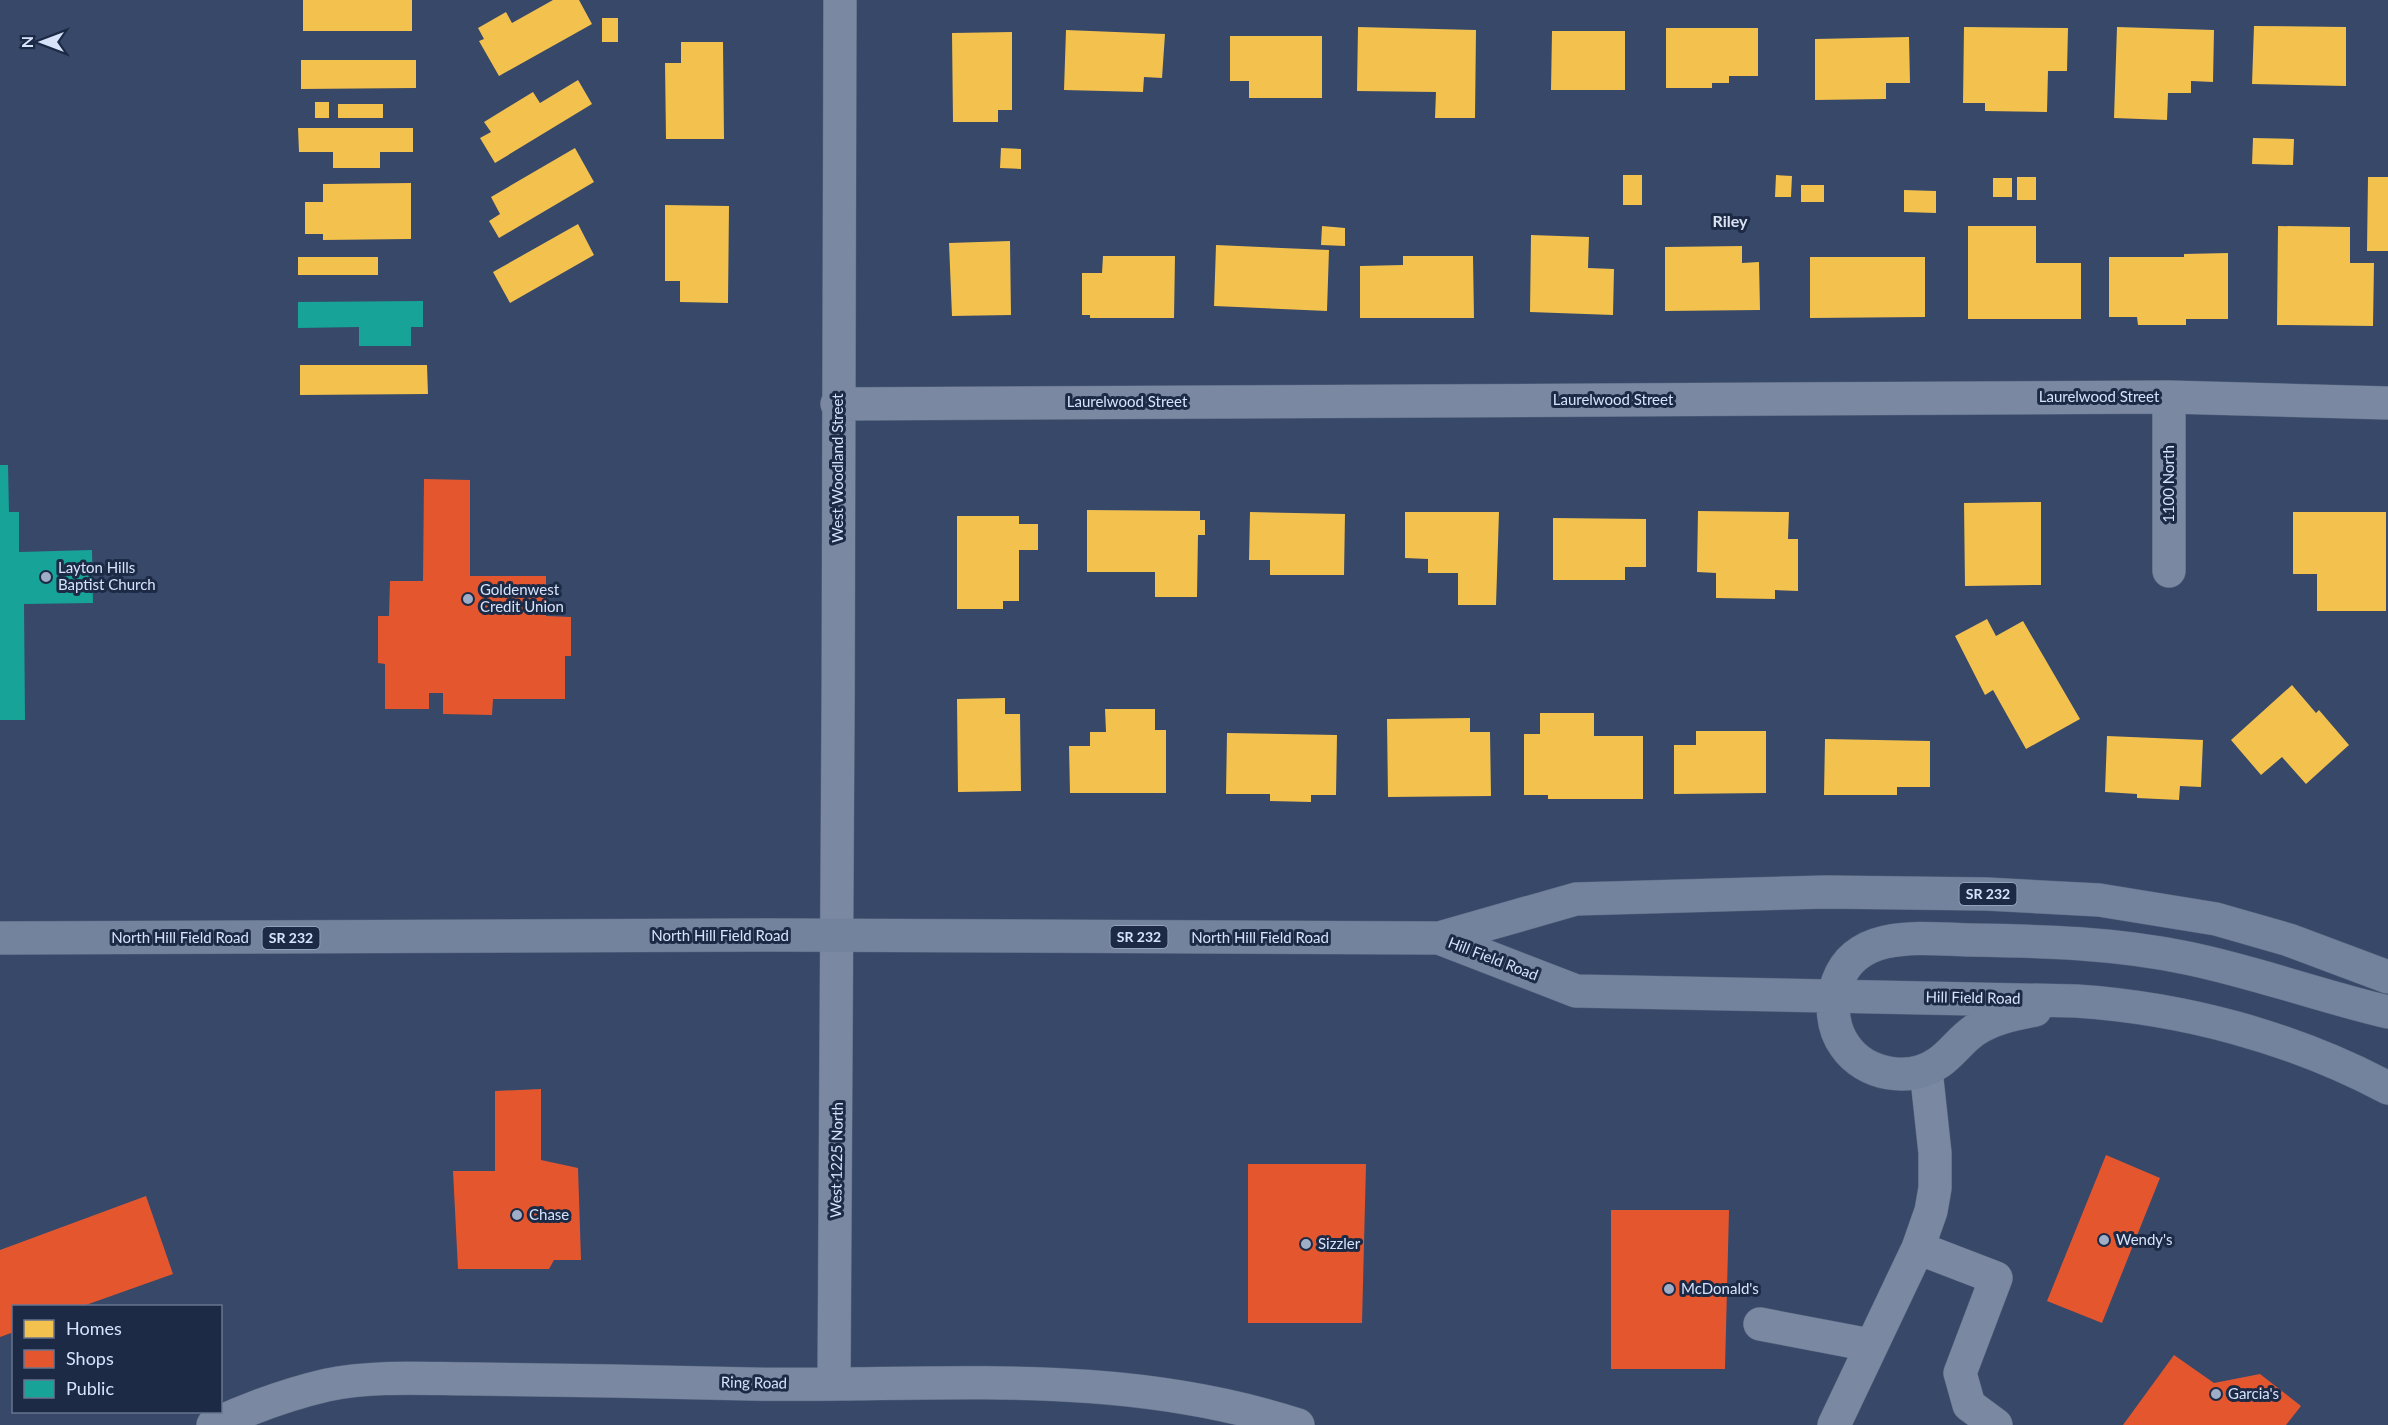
<svg xmlns="http://www.w3.org/2000/svg" width="2388" height="1425" font-family="Lato,sans-serif">
<rect width="100%" height="100%" fill="#374869"/>
<path fill="#f2c14e" d="M303 0H412V31H303Z
M553 0H579L592 24 499 76 479 41 484 39 478 28 506 12 512 23Z
M602 18H618V42H602Z
M2254 26 2346 27V86L2252 84Z
M1358 27 1476 30 1475 118H1435L1436 92 1357 91Z
M1964 27 2068 28 2067 71H2048L2047 112 1985 111V103H1963Z
M2117 27 2214 30 2213 82 2191 81V93H2168L2167 120 2114 118Z
M1666 28H1758V76H1729V83H1712V88H1666Z
M1066 30 1165 34 1162 78 1144 77 1143 92 1064 90Z
M1552 31H1625V90H1551Z
M1012 32V110H998V122H953L952 33Z
M1230 36H1322V98H1249V81H1230Z
M1909 37 1910 83H1886V99L1815 100V39Z
M681 42H723L724 139H666L665 63H681Z
M301 60H416V88L301 89Z
M578 80 592 104 495 163 480 138 491 132 484 122 533 92 540 103Z
M315 102H329V118H315Z
M338 104H383V118H338Z
M298 128H413V152H380V168H333V152H299Z
M2253 138 2294 139 2293 165 2252 164Z
M575 148 594 182 499 238 489 221 500 214 491 197Z
M1001 148 1021 149V169L1000 168Z
M1623 175H1642V205H1623Z
M1776 175 1792 176 1791 197H1775Z
M2017 177H2036V200H2017Z
M2368 177H2388V251H2367Z
M1993 178H2012V197H1993Z
M411 183V239L323 240V234H305V202H323V184Z
M1801 185H1824V202H1801Z
M1904 190 1936 191V213L1904 212Z
M665 205 729 206 728 303 680 302V281H665Z
M578 224 594 255 510 303 493 272Z
M1322 226 1345 228V246L1321 245Z
M1968 226H2036V263H2081V319H1968Z
M2278 226 2350 227V263H2374L2373 326 2277 325Z
M1531 235 1589 237 1588 268 1614 269 1613 315 1530 312Z
M1010 241 1011 315 952 316 949 243Z
M1216 245 1329 250 1327 311 1214 306Z
M1742 246V263L1759 262 1760 310 1665 311V247Z
M2228 253V319H2186V325H2138L2137 317H2109V257H2184V254Z
M1103 256H1175L1174 318H1090V315H1082V273H1102Z
M1403 256H1473L1474 318H1360V266L1403 265Z
M298 257H378V275H298Z
M1810 257H1925V317L1810 318Z
M300 365H427L428 394 300 395Z
M2041 502V585L1965 586 1964 503Z
M1087 510 1200 511V520H1205V535H1198L1197 597H1155V572H1087Z
M1698 511 1789 512 1788 539H1798V591L1775 590V599L1716 598V573L1697 572Z
M1250 512 1345 514 1344 575H1270V560H1249Z
M1405 512H1499L1496 605H1458V573H1428V559L1405 558Z
M2293 512H2386V611H2317V574H2293Z
M957 516H1019V524H1038V550H1019V601H1003V609H957Z
M1553 518 1646 519V567H1625V580H1553Z
M1987 619 1996 636 2023 621 2080 719 2026 749 1993 690 1985 695 1955 636Z
M2292 685 2316 713 2319 710 2349 745 2306 784 2282 757 2261 775 2231 740Z
M1005 698V714H1020L1021 791 958 792 957 699Z
M1105 709H1155V730H1166V793H1070L1069 746H1090V732H1106Z
M1540 713H1594V736H1643V799H1548V795H1524V734H1540Z
M1470 718V732H1490L1491 796 1388 797 1387 719Z
M1696 731H1766V793L1674 794V745H1696Z
M1227 733 1337 735 1336 795H1311V802L1270 801V794H1226Z
M2107 736 2203 740 2201 787 2180 786 2179 800 2137 798V794L2105 792Z
M1825 739 1930 741V787H1897V795H1824Z"/>
<path fill="#e4572e" d="M424 479 470 480V576H546V616L571 617V656H565V699H493L492 715 443 714V693H429V709H385V664L378 663V616H389L390 581H423Z
M541 1089V1160L578 1168 581 1260H554L549 1269H458L453 1171H495V1091Z
M2106 1155 2160 1178 2102 1323 2047 1301Z
M1248 1164H1366L1362 1323H1248Z
M146 1196 173 1274 83 1306H14V1332L0 1337V1250Z
M1611 1210H1729L1725 1369H1611Z
M2174 1355 2214 1383 2260 1374 2301 1406 2286 1425H2123Z"/>
<path fill="#17a398" d="M423 301V327H411V346H359V327L298 328V302Z
M0 465H8L9 512H19V552L92 550 93 603 24 604 25 720H0Z"/>
<g fill="none" stroke-linecap="round" stroke-linejoin="round">
<g stroke="#56637d" stroke-width="34">
<path id="minor" d="M2169 397V571
M837 404 2169 397 2388 403
M1918 1248 1996 1278 1960 1373 1969 1405 1996 1425
M1760 1324 1870 1345
M834 1384C840 923 837 461 840 0
M213 1425C250 1408 288 1394 327 1385 375 1375 427 1379 476 1379 568 1380 659 1382 751 1384 938 1387 1116 1366 1298 1425
M1834 1425 1918 1248 1931 1211 1935 1188V1153L1926 1070"/>
</g>
<g stroke="#56637d" stroke-width="34">
<path id="major" d="M0 938 773 935 1439 938 1576 899 1826 892 1986 894 2099 900 2216 919 2289 940 2388 977
M1439 938 1576 991 2076 1001C2183 1008 2292 1037 2388 1088
M2035 1010C2015 1014 1993 1018 1975 1030 1961 1039 1952 1054 1938 1063 1909 1083 1865 1075 1845 1046 1832 1028 1830 1003 1838 981 1857 928 1926 939 1970 940 2043 941 2115 943 2187 958 2255 972 2320 996 2388 1012"/>
</g>
<use href="#minor" stroke="#7a88a1" stroke-width="33"/>
<use href="#major" stroke="#73829d" stroke-width="33"/>
</g>
<g fill="#9fadc7" stroke="#1c2a46" stroke-width="2">
<circle cx="46" cy="577" r="6"/>
<circle cx="468" cy="599" r="6"/>
<circle cx="517" cy="1215" r="6"/>
<circle cx="2104" cy="1240" r="6"/>
<circle cx="1306" cy="1244" r="6"/>
<circle cx="1669" cy="1289" r="6"/>
<circle cx="2216" cy="1394" r="6"/>
</g>
<g text-anchor="middle" stroke-width="6" stroke-linejoin="round" paint-order="stroke">
<g fill="#1c2a46" stroke="#9facc4" stroke-width="1.5">
<rect x="1959.5" y="883" width="57" height="22" rx="4.5"/>
<rect x="1110.5" y="926" width="57" height="22" rx="4.5"/>
<rect x="262.5" y="927" width="57" height="22" rx="4.5"/>
</g>
<g font-size="14" font-weight="bold" fill="#d7e3fa">
<text x="1988" y="899">SR 232</text>
<text x="1139" y="942">SR 232</text>
<text x="291" y="943">SR 232</text>
</g>
<g font-size="15" fill="#d7e3fa" stroke="#1c2a46">
<text x="2099" y="402">Laurelwood Street</text>
<text x="1613" y="405">Laurelwood Street</text>
<text x="1127" y="407">Laurelwood Street</text>
<text transform="translate(838 468) rotate(-90)" y="5">West Woodland Street</text>
<text transform="translate(2169 484) rotate(-90)" y="5">1100 North</text>
<text x="720" y="941">North Hill Field Road</text>
<text x="180" y="943">North Hill Field Road</text>
<text x="1260" y="943">North Hill Field Road</text>
<text transform="translate(1493 959) rotate(21)" y="5">Hill Field Road</text>
<text transform="translate(1973 998) rotate(1)" y="5">Hill Field Road</text>
<text transform="translate(837 1160) rotate(-89)" y="5">West 1225 North</text>
<text transform="translate(754 1383) rotate(1)" y="5">Ring Road</text>
</g>
<g font-size="15" fill="#d7e3fa" stroke="#1c2a46" text-anchor="start">
<text x="58" y="573">Layton Hills<tspan x="58" dy="17">Baptist Church</tspan></text>
<text x="480" y="595">Goldenwest<tspan x="480" dy="17">Credit Union</tspan></text>
<text x="529" y="1220">Chase</text>
<text x="2116" y="1245">Wendy's</text>
<text x="1318" y="1249">Sizzler</text>
<text x="1681" y="1294">McDonald's</text>
<text x="2228" y="1399">Garcia's</text>
</g>
<g font-size="16" font-weight="bold" fill="#dae2f1" stroke="#1c2a46">
<text x="1730" y="227">Riley</text>
</g>
</g>
<rect x="12" y="1305" width="210" height="108" fill="#1c2a46" stroke="#67748e" stroke-width="1.5"/>
<rect x="24" y="1320" width="30" height="18" fill="#f2c14e" stroke="#67748e" stroke-width="1.5"/>
<text x="66" y="1335" font-size="18" fill="#d7e3fa">Homes</text>
<rect x="24" y="1350" width="30" height="18" fill="#e4572e" stroke="#67748e" stroke-width="1.5"/>
<text x="66" y="1365" font-size="18" fill="#d7e3fa">Shops</text>
<rect x="24" y="1380" width="30" height="18" fill="#17a398" stroke="#67748e" stroke-width="1.5"/>
<text x="66" y="1395" font-size="18" fill="#d7e3fa">Public</text>
<g transform="translate(42 42) rotate(270)" stroke="#1c2a46" stroke-width="4.5" paint-order="stroke">
<path d="M0-4.5L10 22L0 15L-10 22Z" fill="#d7e3fa"/>
<text y="-9" font-size="16" font-weight="bold" text-anchor="middle" fill="#d7e3fa">N</text>
</g>
</svg>
